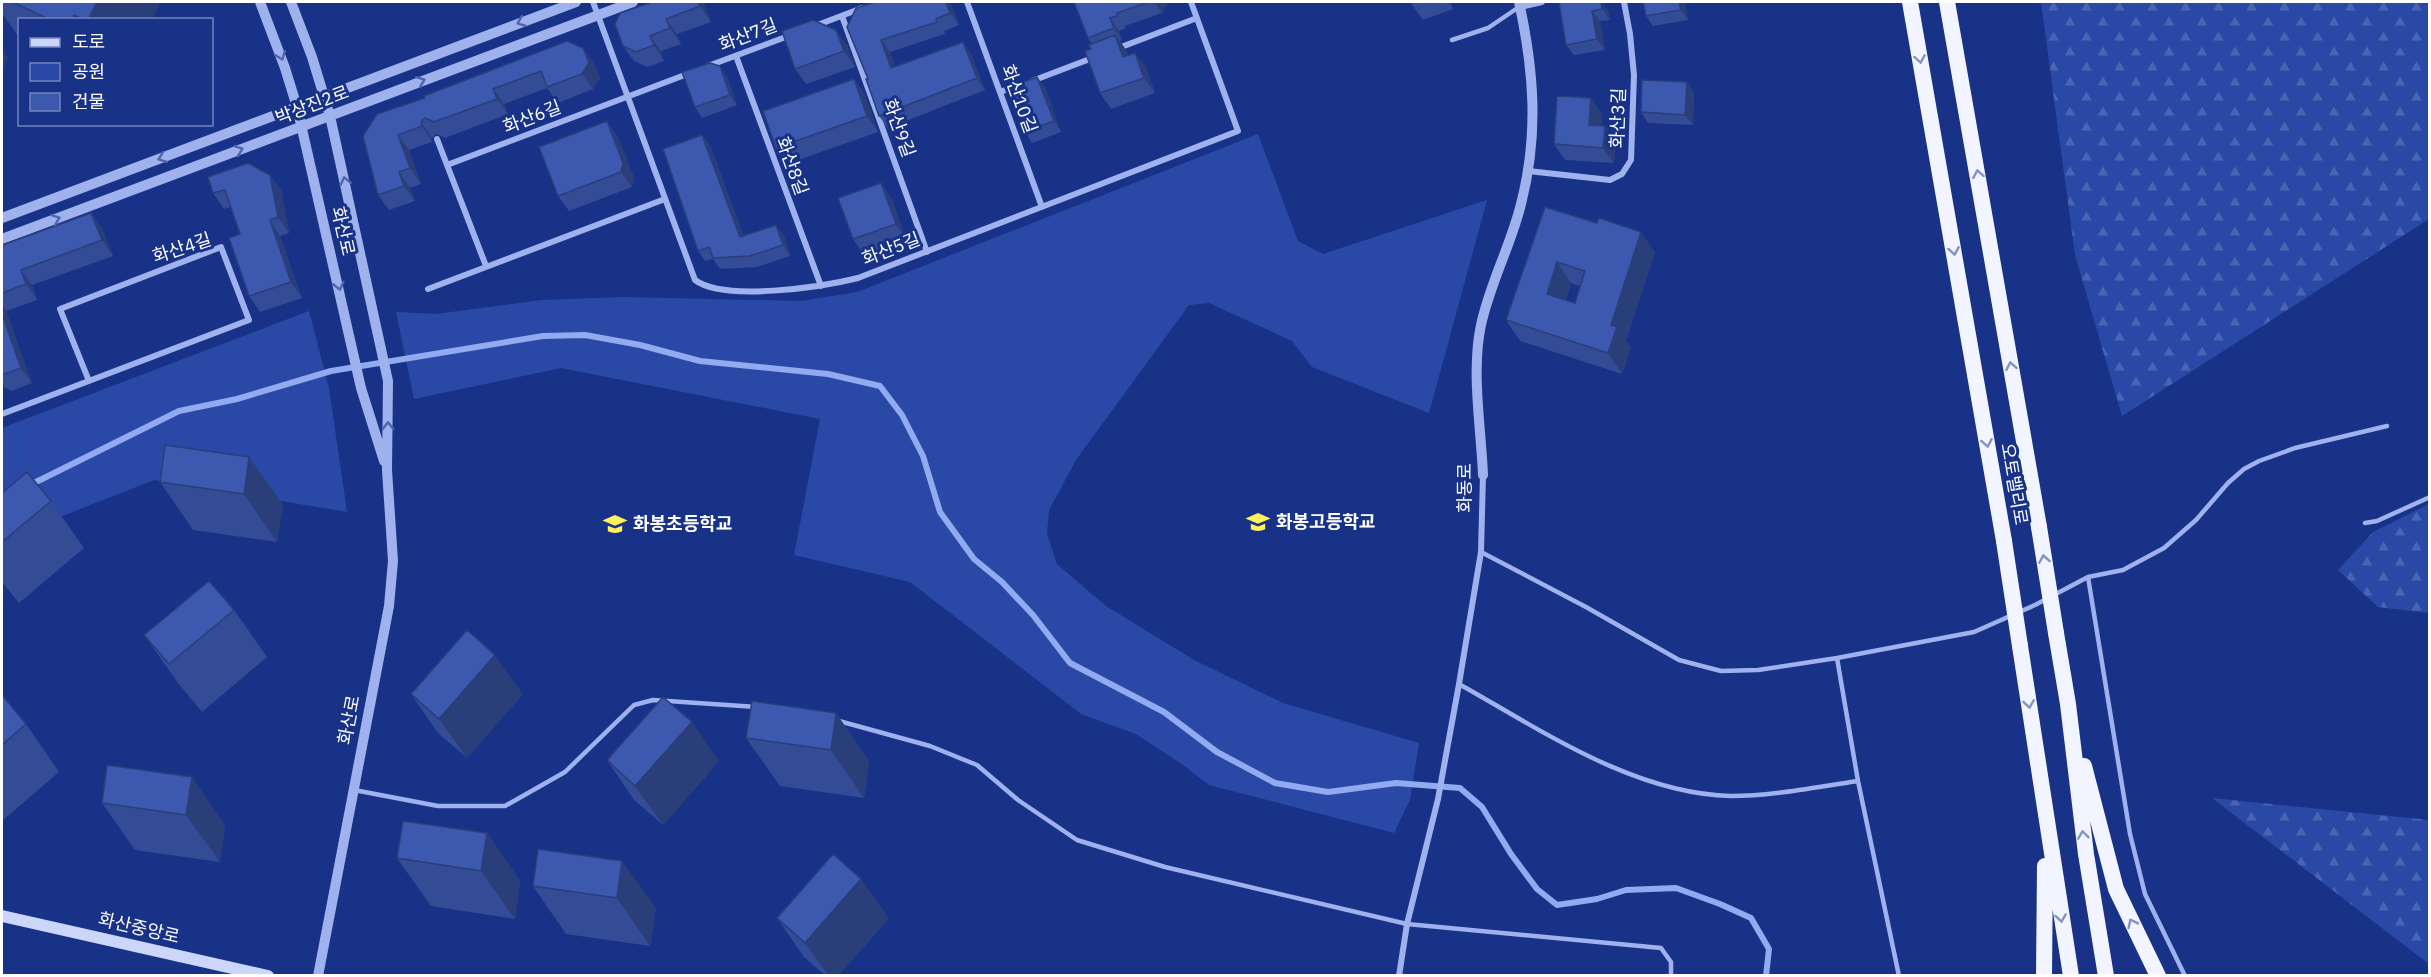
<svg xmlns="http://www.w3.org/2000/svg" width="2431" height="977" font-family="'IBM Plex Sans','Noto Sans KR',sans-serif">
<defs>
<pattern id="forest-firs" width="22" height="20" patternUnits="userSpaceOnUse" patternTransform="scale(1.5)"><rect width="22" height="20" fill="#2a49a6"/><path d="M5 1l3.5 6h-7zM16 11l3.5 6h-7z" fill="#4a64b3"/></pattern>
</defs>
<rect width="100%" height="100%" fill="#183288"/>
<path fill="url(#forest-firs)" d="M2041 2H2429V219L2122 416 2075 255Z
M2429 504V613L2378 607 2338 570 2373 532Z
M2212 798 2429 820V964Z"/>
<path fill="#2a49a6" d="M1258 134 1298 241 1323 254 1487 200 1429 413 1312 367 1292 341 1209 303 1189 305 1076 460 1049 510 1047 534 1057 564 1106 606 1194 660 1283 703 1419 743 1410 800 1394 833 1209 785 1183 765 1136 734 1081 714 910 582 794 555 820 419 561 368 414 399 396 312 436 314 542 300 624 297 801 301 857 292 880 283Z
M309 311 329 388 347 512 154 480 32 528 2 552V428Z"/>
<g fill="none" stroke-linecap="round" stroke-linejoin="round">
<path stroke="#91aaf0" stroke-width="6" d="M30 485 179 411 237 399 331 371 543 336 585 335 640 345 700 361 828 374 880 386 902 415 923 456 940 512 974 559 1002 582 1033 615 1070 663 1164 712 1217 752 1275 783 1328 792 1396 783 1460 788 1482 807 1511 854 1537 889 1557 905 1597 899 1626 890 1676 888 1720 904 1751 918 1769 949 1766 976"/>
<path stroke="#9fb2ed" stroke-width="4.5" d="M1452 40 1488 28 1519 7
M2365 523 2377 521 2430 497
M1481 552 1586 607 1679 660 1721 671 1758 670 1837 658 1974 632 2035 605 2088 577 2123 570 2164 548 2196 520 2228 483 2244 469 2259 461 2295 448 2387 426
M2088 577 2130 834 2145 894 2185 976
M1837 658 1858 781 1899 976
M1459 684C1541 730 1634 794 1731 796 1773 796 1816 787 1858 781
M839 721 930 746 977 765 1018 800 1077 840 1165 867 1407 924 1661 948 1671 962V976
M354 790 438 806H505L565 772 634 705 653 700 757 707"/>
<path stroke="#9fb2ed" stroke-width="6" d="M593 2 695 280C724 302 822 287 858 278L1238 131 1191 2
M967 2 1042 207
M1520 7 1542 2
M842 16 927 252
M815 26 862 8
M1116 49 1197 18
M736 56 821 286
M708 66 791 35
M1032 81 1095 57
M1000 92 1022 84
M437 139 486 266
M447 165 690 73
M1528 171 1610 180 1622 174 1631 160 1634 75 1630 34 1624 2
M428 289 665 199
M2 414 249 320 221 247 60 309 89 381
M1399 976 1407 924 1438 799 1459 684 1481 552 1483 475"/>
<path stroke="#9fb2ed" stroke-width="10" d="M260 2 285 68 297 107 361 388 384 461
M291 2 312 57 330 116 388 381 387 470 393 561 389 606 318 976
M2 218 576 2
M2 239 633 2
M1483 475C1481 427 1471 371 1481 325 1490 283 1511 245 1521 204 1539 134 1534 71 1519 2"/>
<path stroke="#ccd6fa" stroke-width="12" d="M2 916 268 976"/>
<path stroke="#f2f4ff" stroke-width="16" d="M1910 2 2004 541
M1947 2 2039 527
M2056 633 2068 704 2086 854 2106 976
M2020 646 2071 976
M2084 766 2116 889 2158 976
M2044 976 2045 866"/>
<path stroke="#f2f4ff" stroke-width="16" d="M2039 527 2056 633
M2004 541 2020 646"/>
</g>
<path fill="#344c96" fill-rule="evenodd" d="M2 2H160L152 20H20V39L2 13Z
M703 2 711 22 677 34 681 44 661 51 664 61 647 67 634 61 623 46 615 24Z
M875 2H950L959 25 944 31 945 34 890 52 895 67 971 54 985 90 888 128 879 116 868 79Z
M1074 2H1169L1162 13 1125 26 1126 28 1119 31 1122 40 1120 41 1126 50 1128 56 1135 53 1146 68 1155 93 1111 109 1100 93 1091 49 1092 44 1088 38Z
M1410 2H1450L1453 9 1423 20Z
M1559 2 1608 10 1610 20 1600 21 1605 50 1574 55 1566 45Z
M1685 2 1688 20 1653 26 1646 16Z
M847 45 855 67 806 84 795 69Z
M583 48 594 64 600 78 593 89 558 103 547 88 504 104 508 114 445 138 436 134 432 138V142L409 150 421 184 410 188 415 201 389 210 378 195 363 136 425 98Z
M727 77 737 105 702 118 695 107Z
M854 79 865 95 878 132 787 164 776 148Z
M1687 82 1694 92 1693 125 1648 123 1641 112Z
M1045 87 1061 132 1032 143 1025 132Z
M1591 98 1602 114 1601 126 1616 142 1614 163 1565 160 1554 144Z
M618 137 634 178 632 187 569 211 558 196Z
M710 145 743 236H784L790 256 757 267 720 269 713 259 705 261 698 251Z
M270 175 281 190 289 233 280 236 302 298 260 312 249 296 240 234 230 207 224 209 213 193Z
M892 199 906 239 864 255 853 239Z
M1545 207 1655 252 1626 341 1631 347 1622 374 1520 341 1506 320ZM1571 283 1580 286 1575 303 1566 300Z
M91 213 102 228 113 256 32 285 37 300 6 311 32 383 12 391 2 386V245Z
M165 445 283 505 277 542 193 530 160 482Z
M2 493 51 501 84 548 19 603 2 582Z
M234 610 267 657 202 712 178 683 144 635Z
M411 694H523L467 758 438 733Z
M2 695 26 724 59 772 2 821Z
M836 713 869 761 864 798 780 786 746 738Z
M607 760 719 761 663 825 634 800Z
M107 765 225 825 220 862 135 850 102 803Z
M487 833 520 881 515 919 431 906 397 858Z
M538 849 656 908 650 946 566 934 533 886Z
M777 918H889L839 975H825L804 957Z"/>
<path fill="#2a3e7a" d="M97 2H160L152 20H88Z
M698 2H703L711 22 700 6Z
M946 2H950L959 25 950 13Z
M1154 2H1169L1162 13Z
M1601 2H1602L1608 10 1610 20 1602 9Z
M1679 2H1685L1688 20 1681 10Z
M1592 11 1600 21 1605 50 1597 39Z
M1110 18 1119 31 1122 40 1114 28Z
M666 19 677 34 681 44 670 28Z
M836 30 847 45 855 67 844 51Z
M1115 35 1126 50 1134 73 1123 57Z
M650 36 661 51 664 61 654 45Z
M881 40 890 52 899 80 891 68Z
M963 42 971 54 985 90 977 78Z
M2 48 8 58 2 73Z
M583 48 594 64 600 78 593 89 582 74Z
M1135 53 1146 68 1155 93 1144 78Z
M720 66 727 77 737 105 730 95Z
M1037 77 1045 87 1061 132 1054 121Z
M854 79 865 95 878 132 867 116Z
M1687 82 1694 92 1693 125 1685 115Z
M493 89 504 104 508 114 497 99Z
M1591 98 1602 114 1600 141 1589 125Z
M607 121 618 137 634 178 632 187 621 172Z
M421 122 432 138V142L422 126Z
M1605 126 1616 142 1614 163 1603 148Z
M398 135 409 150 421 184 410 168Z
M702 135 710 145 748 247 740 237Z
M399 172 410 188 415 201 404 186Z
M270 175 281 190 289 233 278 217Z
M881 183 892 199 906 239 896 224Z
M91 213 102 228 113 256 102 240Z
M270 220 280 236 302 298 291 282Z
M776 225 784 236 790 256 783 245Z
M1641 232 1655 252 1626 341 1631 347 1622 374 1608 353 1611 325Z
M1557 262 1571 283 1561 314 1547 294Z
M21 270 32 285 37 300 26 284Z
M2 305 6 311 32 383 21 368 2 314Z
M249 457 283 505 277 542 244 494Z
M495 655 523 694 467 758 439 719Z
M836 713 869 761 864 798 831 750Z
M692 722 719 761 663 825 635 786Z
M192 777 225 825 220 862 186 815Z
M487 833 520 881 515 919 481 871Z
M622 861 656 908 650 946 617 898Z
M861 879 889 918 839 975H828L805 943Z"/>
<path fill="#3c58af" stroke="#2a3e7a" stroke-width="1.5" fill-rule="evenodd" d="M12 2H97L88 20H84L74 15 72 20H51Z
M652 2H698L700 6 666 19 670 28 650 36 654 45 636 52 623 46 615 24 620 13Z
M875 2H946L950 13 936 19 937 22 881 40 891 68 963 42 977 78 879 116 866 79H868L847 27 856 8Z
M1074 2H1149L1117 13V16L1110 18 1114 28 1088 38Z
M1559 2H1601L1602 9 1592 11 1597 39 1566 45Z
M1643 2H1679L1681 10 1646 16Z
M813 20 836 30 844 51 795 69 782 31Z
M1115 35 1123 57 1135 53 1144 78 1100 93 1085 51 1091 49 1089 45Z
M567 41 583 48 589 63 582 74 547 87 541 71 493 89 497 99 434 122 425 118 421 122 422 126 398 135 410 168 399 172 404 186 378 195 363 136 377 114 425 98 424 96Z
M710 63 720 66 730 95 695 107 682 72Z
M1037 77 1054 121 1025 132 1011 95 1018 84Z
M854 79 867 116 776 148 763 111Z
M1642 80 1687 82 1685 115 1641 112Z
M1557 96 1591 98 1589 125 1605 126 1603 148 1554 144Z
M607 121 623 163 621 172 558 196 539 147Z
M702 135 740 237 776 225 783 245 750 256 713 258 709 247 698 251 663 149Z
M248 163 270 175 278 217 270 220 291 282 249 296 229 238 240 234 225 190 213 193 208 177Z
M881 183 896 224 853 239 838 198Z
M1545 207 1597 223 1599 218 1641 232 1611 325 1617 327 1608 353 1506 320ZM1557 262 1585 271 1575 303 1547 294Z
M91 213 102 240 21 270 26 284 2 293V245Z
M2 314 21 368 2 375Z
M165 445 249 457 244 494 160 482Z
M27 472 51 501 2 542V493Z
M209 581 234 610 169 664 144 635Z
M467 630 495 655 439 719 411 694Z
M2 695 26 724 2 745Z
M663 697 692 722 635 786 607 760Z
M752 701 836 713 831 750 746 738Z
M107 765 192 777 186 815 102 803Z
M403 821 487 833 481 871 397 858Z
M538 849 622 861 617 898 533 886Z
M833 854 861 879 805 943 777 918Z"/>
<defs><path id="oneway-chevron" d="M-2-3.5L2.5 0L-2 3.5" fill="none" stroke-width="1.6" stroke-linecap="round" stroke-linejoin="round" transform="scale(1.5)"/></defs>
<g stroke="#4e65b0">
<use href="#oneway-chevron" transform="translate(521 22) rotate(159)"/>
<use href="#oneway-chevron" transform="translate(281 56) rotate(69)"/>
<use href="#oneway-chevron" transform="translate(421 81) rotate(-21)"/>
<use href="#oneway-chevron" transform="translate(239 150) rotate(-21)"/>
<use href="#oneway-chevron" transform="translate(162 158) rotate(159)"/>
<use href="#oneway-chevron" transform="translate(345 181) rotate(-102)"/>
<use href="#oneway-chevron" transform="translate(56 219) rotate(-21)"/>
<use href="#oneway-chevron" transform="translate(339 286) rotate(77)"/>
<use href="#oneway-chevron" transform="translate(388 426) rotate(-89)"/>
</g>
<g stroke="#8593c4">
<use href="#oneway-chevron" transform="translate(1920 59) rotate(80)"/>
<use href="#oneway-chevron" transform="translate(1978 174) rotate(-100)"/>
<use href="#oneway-chevron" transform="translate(1954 251) rotate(80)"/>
<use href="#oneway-chevron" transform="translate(2011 366) rotate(-100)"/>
<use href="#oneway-chevron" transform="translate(1987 443) rotate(80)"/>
<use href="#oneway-chevron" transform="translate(2044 559) rotate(-99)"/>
<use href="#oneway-chevron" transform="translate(2029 704) rotate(81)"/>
<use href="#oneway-chevron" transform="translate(2083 835) rotate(-97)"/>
<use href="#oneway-chevron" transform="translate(2061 918) rotate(81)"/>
<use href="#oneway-chevron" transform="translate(2132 923) rotate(-116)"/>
</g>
<defs>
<g id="school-bare" transform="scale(1.8)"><path d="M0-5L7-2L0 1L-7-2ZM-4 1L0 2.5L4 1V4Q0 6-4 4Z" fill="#fff15b" stroke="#183288" stroke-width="2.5" paint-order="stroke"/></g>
</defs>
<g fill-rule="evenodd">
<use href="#school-bare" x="1258" y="522"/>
<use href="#school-bare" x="615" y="524"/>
</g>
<g text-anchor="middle" stroke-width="6" stroke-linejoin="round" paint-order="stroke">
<g font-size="18" fill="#fff" stroke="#183288">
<text transform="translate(748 35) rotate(-21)" y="6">화산7길</text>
<text transform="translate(1019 99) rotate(70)" y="6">화산10길</text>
<text transform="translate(312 105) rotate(-21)" y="6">박상진2로</text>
<text transform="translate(532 117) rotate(-21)" y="6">화산6길</text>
<text transform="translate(1618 118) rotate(-88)" y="6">화산3길</text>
<text transform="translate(899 128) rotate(70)" y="6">화산9길</text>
<text transform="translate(792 166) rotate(70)" y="6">화산8길</text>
<text transform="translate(343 231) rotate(77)" y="6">화산로</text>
<text transform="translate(182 248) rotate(-18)" y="6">화산4길</text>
<text transform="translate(891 249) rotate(-21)" y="6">화산5길</text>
<text transform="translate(2014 484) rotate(80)" y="6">오토밸리로</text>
<text transform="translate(1465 488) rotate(-90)" y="6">화동로</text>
<text transform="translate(349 720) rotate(-79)" y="6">화산로</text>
<text transform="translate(139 928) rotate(13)" y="6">화산중앙로</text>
</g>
<g font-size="18" font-weight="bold" fill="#fff" stroke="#183288" text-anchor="start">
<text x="1276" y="528">화봉고등학교</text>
<text x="633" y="530">화봉초등학교</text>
</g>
</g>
<rect width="2431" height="977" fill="none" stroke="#ffffff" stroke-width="6"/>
<rect x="18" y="18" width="195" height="108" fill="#183288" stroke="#7484b8" stroke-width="1.5"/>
<rect x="30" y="38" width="30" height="9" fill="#ccd6fa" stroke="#7484b8" stroke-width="1.5"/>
<text x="72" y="48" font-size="18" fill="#ffffff">도로</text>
<rect x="30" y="63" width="30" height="18" fill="#2a49a6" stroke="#7484b8" stroke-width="1.5"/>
<text x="72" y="78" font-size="18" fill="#ffffff">공원</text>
<rect x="30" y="93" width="30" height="18" fill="#3c58af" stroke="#7484b8" stroke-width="1.5"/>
<text x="72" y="108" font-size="18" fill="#ffffff">건물</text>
</svg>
